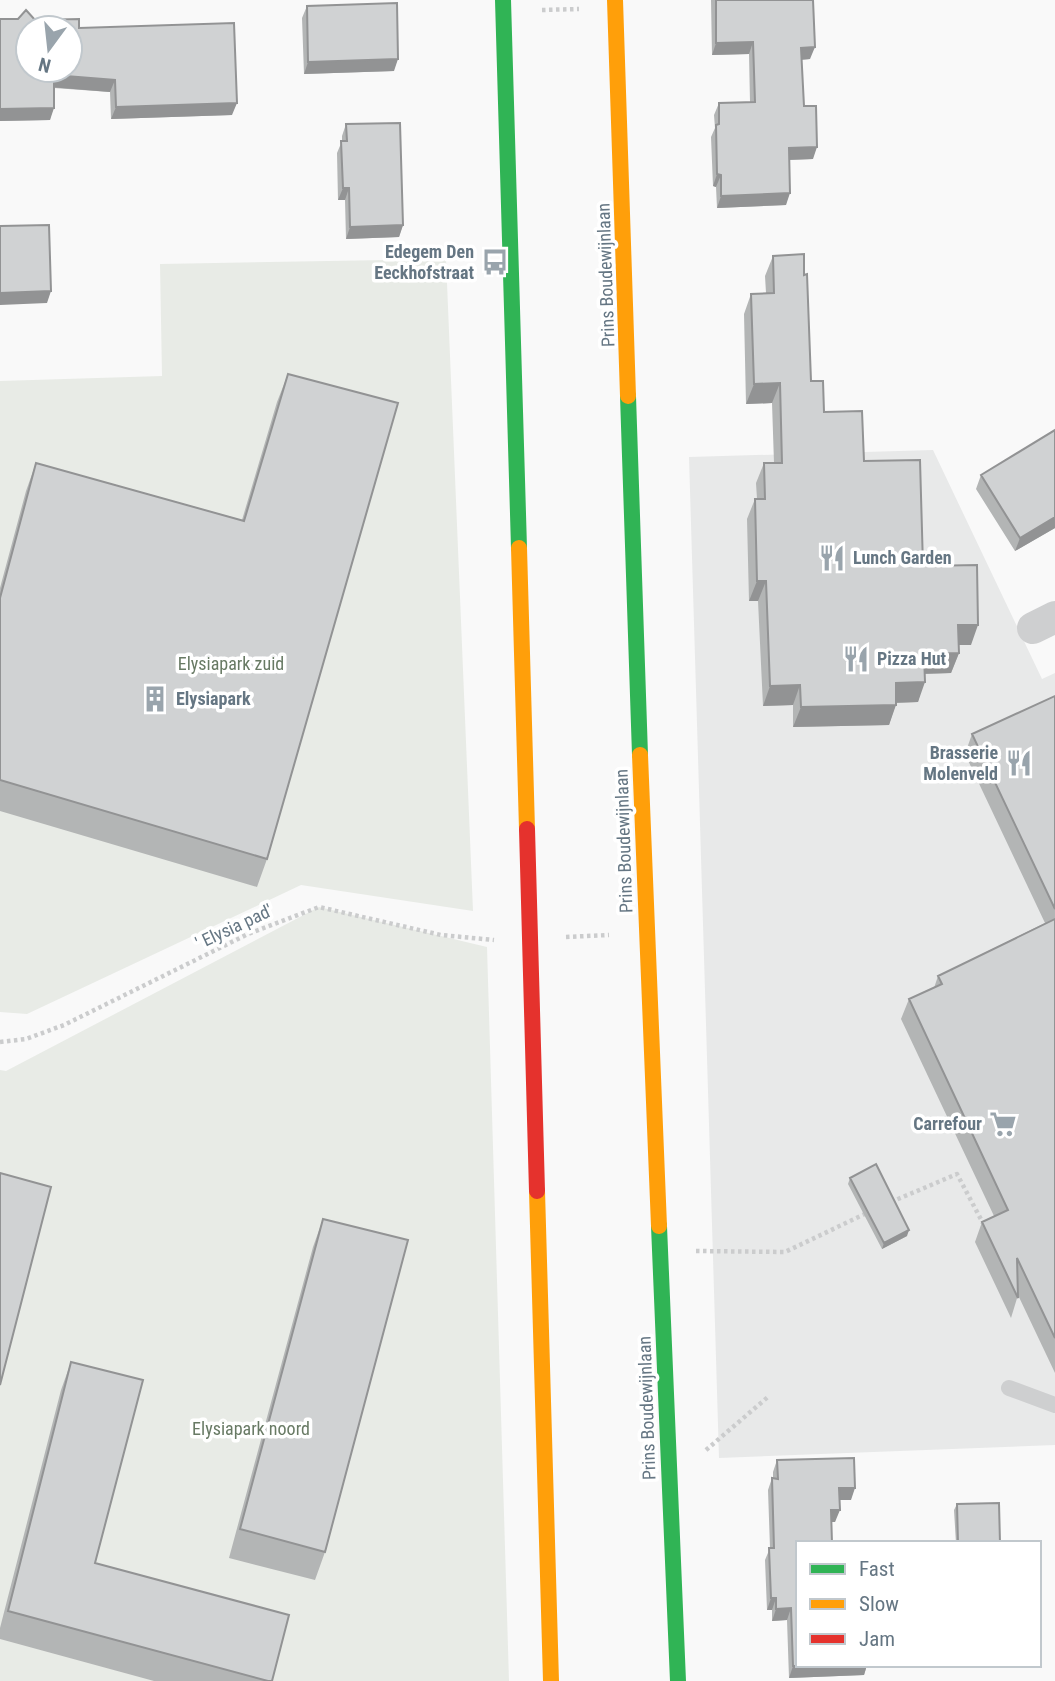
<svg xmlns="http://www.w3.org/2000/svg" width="1055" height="1681" font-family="'Roboto Condensed',sans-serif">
<rect width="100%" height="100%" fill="#f9f9f9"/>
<path fill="#e8e9e9" d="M933 450 1042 679 1055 673V1445L719 1458 689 457Z"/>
<path fill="#e8ebe6" d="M446 259 473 911 301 885 27 1014 0 1012V381L162 376 160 264Z
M319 907 487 947 509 1681H0V1070L6 1071Z"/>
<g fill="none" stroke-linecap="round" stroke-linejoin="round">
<path stroke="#cbcccd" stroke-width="4.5" stroke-dasharray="3.5 3.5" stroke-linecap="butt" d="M542 10 579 9
M566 937 609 935
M0 1042 26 1039 64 1025 248 934 319 907 441 935 494 940
M891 1202 957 1174 985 1227
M696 1251 785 1252 867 1213
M706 1450 769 1396"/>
<path stroke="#cecfd0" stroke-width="16" d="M1009 1388 1055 1405"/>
<path stroke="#cecfd0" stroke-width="32" d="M1033 628 1055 617"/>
<path stroke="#30b455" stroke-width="16" d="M503 0 519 548
M628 396 640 755
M659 1226 678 1681"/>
<path stroke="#ff9f0a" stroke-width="16" d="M615 0 628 396
M519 548 527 829
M640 755 659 1226
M537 1191 551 1681"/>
<path stroke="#e5322d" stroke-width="16" d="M527 829 537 1191"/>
</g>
<path fill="#b3b5b5" d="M711 0H813L810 59 801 60 804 106 813 159 790 160 786 205 717 208 716 187 713 186 711 137 715 128 714 115 719 103 750 102 749 54 712 55Z
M307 6 394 71 304 74 302 18Z
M0 19 35 20 79 28 232 115 111 119 110 92 54 88 50 120 0 121Z
M346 124 403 225 399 237 346 239 345 200H338L337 153 342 141V136Z
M773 256 811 381 824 412 864 461 923 566 971 645H958L959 653 951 673 925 674 918 702 896 703 889 725 793 727V705L763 706 758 601H749L747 519 755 499H757L756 483 764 463H774L772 403 746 404 744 314 751 294 766 293 765 276Z
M288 374 267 859 257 887 0 811V588L26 491 36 463 242 520 277 402Z
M1055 430V528L1015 551 976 489 981 475Z
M1055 696V1373L1018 1295 1011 1318 975 1242 982 1222 994 1216 901 1019 909 999 934 988 938 976 1045 923 965 754 972 734Z
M850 1178 907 1236 882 1249 848 1184Z
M323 1219 325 1552 315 1580 229 1558 313 1247Z
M71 1362 95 1563 272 1681H154L0 1639V1628L61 1390Z
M777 1460 851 1500H839L835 1522H831L798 1665H867L864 1675 789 1678 787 1620 772 1621V1610H767L765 1560 770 1548 768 1490 772 1478H773V1472Z
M957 1504 1000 1543H956L954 1510Z"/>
<path fill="#929394" d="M753 42 749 54 712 55 716 43Z
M815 47 810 59 796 60 801 48Z
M398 59 394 71 304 74 308 62Z
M54 75 115 80 110 92 49 87Z
M237 103 232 115 111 119 116 107Z
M54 108 50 120 0 121V109Z
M817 147 813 159 785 160 789 148Z
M717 174 721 175 716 187 713 186Z
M343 188H349L345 200H338Z
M790 193 786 205 717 208 721 196Z
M403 225 399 237 346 239 350 227Z
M51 291 47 303 0 305V293Z
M780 383 772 403 746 404 754 384Z
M1055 517V528L1015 551 1020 538Z
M757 581H766L758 601H749Z
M958 625H978L971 645H951Z
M959 653 951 673 917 674 924 654Z
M925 682 918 702 888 703 896 683Z
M800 685 793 705 763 706 770 686Z
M896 705 889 725 793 727 801 707Z
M909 1230 907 1236 882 1249 884 1243Z
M839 1488H855L851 1500H835Z
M831 1510H840L835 1522H827Z
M771 1598H776L772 1610H767Z
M791 1608 787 1620 772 1621 776 1609Z
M804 1665H867L864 1675 789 1678 793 1666Z"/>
<path fill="#d0d2d3" stroke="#929394" stroke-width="2" fill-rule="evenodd" d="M716 0H813L815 47 801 48 804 106H816L817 147 789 148 790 193 721 196V175L717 174 716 125 719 124V103L755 102 753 42 716 43Z
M397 3 398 59 308 62 307 6Z
M26 10 35 20 79 19V28L234 23 237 103 116 107 115 80 54 75V108L0 109V19H18ZM28 28H70V70H28Z
M400 123 403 225 350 227 349 188H343L341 141H347L346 124Z
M49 225 51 291 0 293V226Z
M804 254V275L807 274 811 381H823L824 412 862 411 864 461 920 460 923 566 977 565 978 625H958L959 653 924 654 925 682 896 683V705L801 707 800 685 770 686 766 581H757L755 499H765L764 463H782L780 383 754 384 751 294 774 293 773 256Z
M288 374 398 403 267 859 0 780V598L36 463 244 521Z
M1055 430V517L1020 538 981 475Z
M1055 696V909L972 734Z
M1055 919V1338L1017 1258 1018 1298 982 1222 1008 1210 909 999 942 984 938 976Z
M876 1164 909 1230 884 1243 850 1178Z
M0 1173 51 1187 0 1385Z
M323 1219 408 1240 325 1552 240 1529Z
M71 1362 143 1380 95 1563 289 1615 272 1681H268L8 1611Z
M854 1458 855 1488H839L840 1510H831L832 1543H798V1665H804L793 1666 791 1608 776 1609V1598H771L769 1548H774L772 1478 778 1479 777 1460Z
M999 1503 1000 1543H958L957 1504Z"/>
<defs>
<g id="bus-bare" transform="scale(2.1)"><path d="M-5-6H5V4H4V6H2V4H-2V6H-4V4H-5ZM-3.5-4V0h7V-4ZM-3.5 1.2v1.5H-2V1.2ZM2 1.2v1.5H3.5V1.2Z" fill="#99a4ac" stroke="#fff" stroke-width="2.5" paint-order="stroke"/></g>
<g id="restaurant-bare" transform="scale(2.1)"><path d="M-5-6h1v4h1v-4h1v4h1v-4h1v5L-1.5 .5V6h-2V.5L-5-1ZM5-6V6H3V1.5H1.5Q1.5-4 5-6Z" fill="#99a4ac" stroke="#fff" stroke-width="2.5" paint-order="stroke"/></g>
<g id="building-bare" transform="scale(2.1)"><path d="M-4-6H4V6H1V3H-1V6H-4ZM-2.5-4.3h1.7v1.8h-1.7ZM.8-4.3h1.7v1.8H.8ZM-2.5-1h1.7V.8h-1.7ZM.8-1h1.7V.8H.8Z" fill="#99a4ac" stroke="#fff" stroke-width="2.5" paint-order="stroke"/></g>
<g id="supermarket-bare" transform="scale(2.1)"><path d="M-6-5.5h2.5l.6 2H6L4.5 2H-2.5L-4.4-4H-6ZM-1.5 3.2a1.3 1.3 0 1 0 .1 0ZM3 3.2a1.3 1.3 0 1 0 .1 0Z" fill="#99a4ac" stroke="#fff" stroke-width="2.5" paint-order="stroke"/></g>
</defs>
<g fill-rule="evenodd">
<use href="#bus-bare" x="495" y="262"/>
<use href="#restaurant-bare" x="832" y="558"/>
<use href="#restaurant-bare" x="856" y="659"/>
<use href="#building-bare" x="155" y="699"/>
<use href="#restaurant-bare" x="1019" y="763"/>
<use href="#supermarket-bare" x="1003" y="1124"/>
</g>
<g text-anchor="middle" stroke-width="7" stroke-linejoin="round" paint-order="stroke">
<g font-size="18" font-weight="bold" fill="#657683" stroke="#fff" text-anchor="end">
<text x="474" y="258">Edegem Den<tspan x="474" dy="21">Eeckhofstraat</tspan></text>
<text x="853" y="564" text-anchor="start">Lunch Garden</text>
<text x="877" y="665" text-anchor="start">Pizza Hut</text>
<text x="176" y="705" text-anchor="start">Elysiapark</text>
<text x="998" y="759">Brasserie<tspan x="998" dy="21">Molenveld</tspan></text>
<text x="982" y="1130">Carrefour</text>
</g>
<g font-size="18" fill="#657683" stroke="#fff">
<text transform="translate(606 275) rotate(-92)" y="6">Prins Boudewijnlaan</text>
<text transform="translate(624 841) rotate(-92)" y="6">Prins Boudewijnlaan</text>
<text transform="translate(234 927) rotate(-25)" y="6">' Elysia pad'</text>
<text transform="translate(647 1408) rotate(-92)" y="6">Prins Boudewijnlaan</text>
</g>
<g font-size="18" fill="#687a64" stroke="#fff">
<text x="231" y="670">Elysiapark zuid</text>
<text x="251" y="1435">Elysiapark noord</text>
</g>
</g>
<rect x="796" y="1541" width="245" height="126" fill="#ffffff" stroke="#c1c8cd" stroke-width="2"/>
<rect x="810" y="1564" width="35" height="10" fill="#30b455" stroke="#c1c8cd" stroke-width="2"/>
<text x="859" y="1576" font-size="21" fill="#657683">Fast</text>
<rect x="810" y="1599" width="35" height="10" fill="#ff9f0a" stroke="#c1c8cd" stroke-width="2"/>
<text x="859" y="1611" font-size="21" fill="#657683">Slow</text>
<rect x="810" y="1634" width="35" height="10" fill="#e5322d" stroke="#c1c8cd" stroke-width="2"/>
<text x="859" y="1646" font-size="21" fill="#657683">Jam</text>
<g transform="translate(49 49) rotate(195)"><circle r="33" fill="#ffffff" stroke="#c1c8cd" stroke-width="2"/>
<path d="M0-5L12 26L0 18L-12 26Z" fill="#99a4ac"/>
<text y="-10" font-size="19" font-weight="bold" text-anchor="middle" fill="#657683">N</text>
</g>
</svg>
